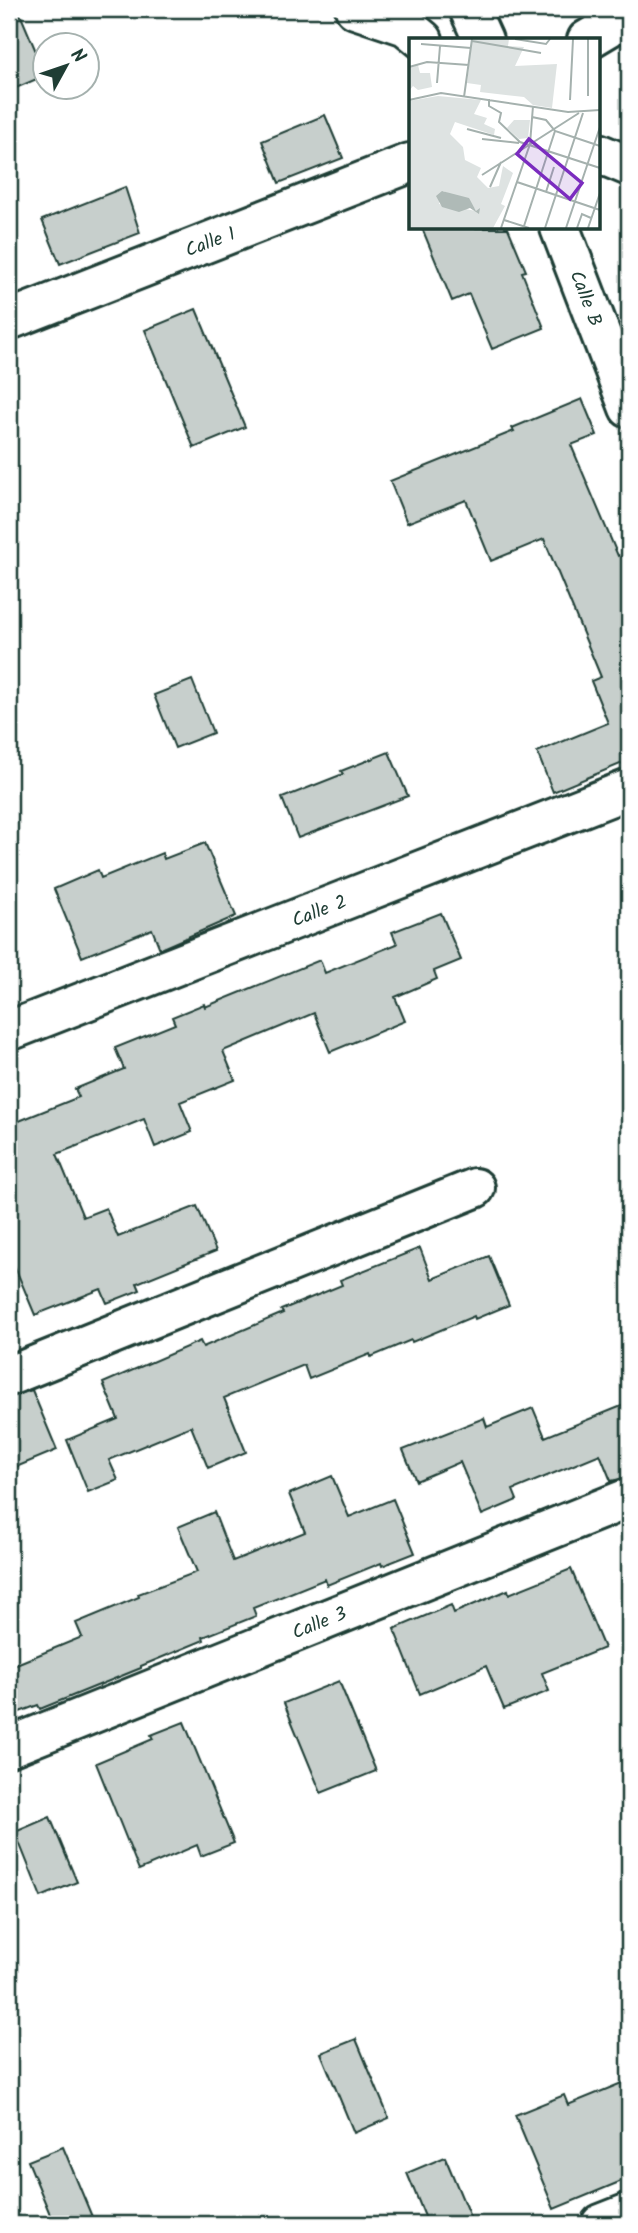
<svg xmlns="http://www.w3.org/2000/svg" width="638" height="2233" font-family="Kalam,sans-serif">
<rect width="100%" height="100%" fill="#fff"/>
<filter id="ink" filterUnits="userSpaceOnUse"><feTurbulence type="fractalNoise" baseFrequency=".0143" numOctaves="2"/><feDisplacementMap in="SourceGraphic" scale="14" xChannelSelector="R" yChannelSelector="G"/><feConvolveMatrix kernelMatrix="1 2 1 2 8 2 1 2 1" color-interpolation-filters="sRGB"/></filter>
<g filter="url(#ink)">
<path fill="#c7cfcc" stroke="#1f3d34" stroke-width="2" d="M9 9H18L46 75 9 91Z
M325 115 343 158 279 183 262 141Z
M125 187 140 233 60 264 42 220Z
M422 228H508L526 271 522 272 544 328 492 349 469 294 452 301Z
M196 309 245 427 194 448 145 330Z
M582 399 597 435 571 445 618 556 629 552V768H627L625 762 553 792 537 752 608 723 591 681 601 677 544 539 491 561 466 500 407 523 390 481 514 431 512 428Z
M192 680 213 733 175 748 154 695Z
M389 752 408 796 298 838 282 798 343 774 341 771Z
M205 843 236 916 160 949 152 929 82 957 54 889 98 870 101 878 162 853 164 859Z
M441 913 461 960 434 971 437 979 395 997 405 1021 330 1052 314 1013 223 1051 235 1080 180 1102 192 1132 155 1147 144 1119 57 1154 83 1217 106 1208 118 1237 197 1206 216 1251 137 1283 140 1290 107 1303 101 1289 35 1315 9 1253V1125L79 1097 75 1089 124 1069 115 1048 175 1024 172 1017 204 1004 205 1007 320 960 325 973 397 944 392 932Z
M420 1248 432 1279 489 1256 509 1305 475 1319 474 1316 412 1342 411 1340 371 1357 370 1354 309 1379 304 1365 224 1398 246 1452 208 1468 191 1426 109 1460 118 1480 88 1492 67 1440 118 1419 103 1383 200 1341 203 1347 283 1313 281 1310 342 1285 340 1280Z
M32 1390 57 1450 9 1470V1397Z
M629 1403V1477L611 1481 600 1454 513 1490 517 1500 482 1515 460 1462 416 1481 403 1450 484 1418 487 1427 533 1408 545 1437Z
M332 1476 349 1517 393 1499 415 1553 382 1566 381 1563 327 1585 325 1579 253 1608 256 1616 203 1637 204 1640 141 1666V1668L40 1709 38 1705 9 1716V1667L82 1637 76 1623 139 1597 138 1594 197 1572 178 1527 214 1512 233 1561 305 1532 289 1494Z
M571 1569 604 1648 542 1673 549 1691 504 1709 486 1666 420 1694 394 1629 451 1605 454 1613 508 1590 509 1594Z
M339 1681 376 1771 321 1793 284 1703Z
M184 1722 234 1843 201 1856 197 1845 139 1870 96 1763 153 1739 151 1735Z
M50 1817 77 1882 41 1897 15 1832Z
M356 2039 389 2118 354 2133 321 2053Z
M629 2080V2178L554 2209 515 2115 564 2095 568 2105Z
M63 2147 95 2224H54L28 2161Z
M445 2157 473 2224H428L407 2173Z"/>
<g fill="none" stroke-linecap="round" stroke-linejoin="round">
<g stroke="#1f3d34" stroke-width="44">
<path id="minor" d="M355 9 406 26 423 40
M469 9 483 40
M587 40 629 15
M598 153 629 166
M560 228 629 408
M9 320 410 163
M9 1031 629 789
M9 1376 475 1188
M9 1747 629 1498
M601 2224 629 2213"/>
</g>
<use href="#minor" stroke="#fff" stroke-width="38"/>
</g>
</g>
<g text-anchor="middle" stroke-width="6" stroke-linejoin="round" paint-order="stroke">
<g font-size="19" fill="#1f3d34" stroke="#fff">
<text transform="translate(210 241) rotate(-21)" y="7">Calle 1</text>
<text transform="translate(587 298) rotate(69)" y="7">Calle B</text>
<text transform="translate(319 910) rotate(-21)" y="7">Calle 2</text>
<text transform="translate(319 1622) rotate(-22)" y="7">Calle 3</text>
</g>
</g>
<g transform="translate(409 38)">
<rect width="191" height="191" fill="#fff"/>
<path d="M63 1H100L99 8 115 9 106 28 148 26 143 70 124 67 115 59 71 54 72 47 58 45ZM9 27 11 35H21L23 49 9 52 4 48 0 53V30ZM29 58 72 62 65 76 78 80 75 86 86 91 85 97 46 84 41 96 54 109 56 122 72 130 68 139 79 150 90 148 94 128 104 135 92 166 96 168 84 190H0V63ZM34 153 62 165 67 173 30 166ZM105 82H121L119 100 110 101 98 90Z" fill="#dee3e2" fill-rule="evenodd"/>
<path d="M33 153 60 160 67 173 71 170 70 176 61 170 50 174 33 169 27 158Z" fill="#afbab7"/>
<path fill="none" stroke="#a5b1ae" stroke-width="2" d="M106 1 137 6 141 1M179 1V58M63 3 132 15M12 6 62 10M0 29 18 24 60 27M28 45 31 8M55 59 63 1M80 61V68L92 75 90 84 111 104 191 130M0 62 32 55 159 74 191 72M161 62 164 1M123 79 137 82 146 93 191 108M58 91 92 100M73 101 110 105M73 137 170 75M108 144 191 172M81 149 92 124M137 154 145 129M95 182 120 190M115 188 146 93M92 190 121 106 124 68M136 190 174 75M157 190 191 89M168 190 173 176 182 180M179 190 191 155"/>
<path fill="#7b2cbf" fill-opacity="0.15" stroke="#7b2cbf" stroke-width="3.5" d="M120 101 173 145 161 161 108 116Z"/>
<rect width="191" height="191" fill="none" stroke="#1f3d34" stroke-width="3.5"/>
</g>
<rect width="638" height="2233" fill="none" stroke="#fff" stroke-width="35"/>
<rect x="18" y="18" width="603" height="2198" fill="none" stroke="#1f3d34" stroke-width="2.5" filter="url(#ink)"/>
<g transform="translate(66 66) rotate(50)"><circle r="33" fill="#ffffff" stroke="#a5b1ae" stroke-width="2"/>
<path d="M0-5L12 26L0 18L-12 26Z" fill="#1f3d34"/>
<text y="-10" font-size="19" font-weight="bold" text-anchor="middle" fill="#1f3d34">N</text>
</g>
</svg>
